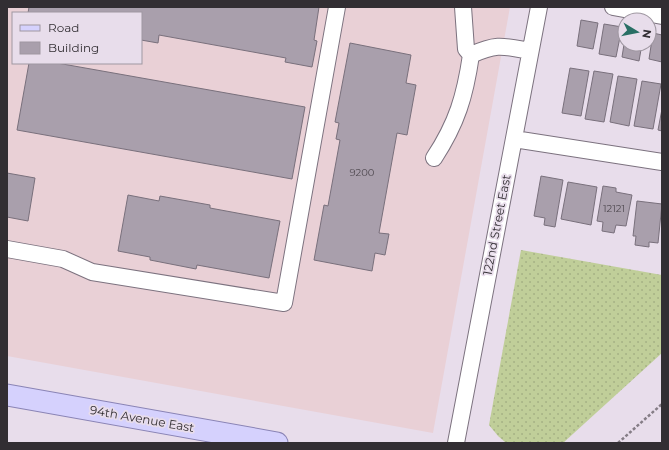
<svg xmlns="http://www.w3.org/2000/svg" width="669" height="450" font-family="Montserrat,sans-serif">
<defs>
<pattern id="grass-dots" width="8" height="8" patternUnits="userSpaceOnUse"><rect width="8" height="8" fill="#c0ce99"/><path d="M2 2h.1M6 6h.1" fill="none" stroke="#a5b184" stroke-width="1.8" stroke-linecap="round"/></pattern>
</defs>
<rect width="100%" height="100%" fill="#e8ddeb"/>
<path fill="#e9d0d6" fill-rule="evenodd" d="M7 7H510L433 433 7 356ZM13 13H141V63H13Z"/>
<path fill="url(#grass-dots)" d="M521 250 662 275V353L563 443 505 442 498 436 489 425Z"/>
<path fill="#a99fac" stroke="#79707c" d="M29 7H319L314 40 317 41 312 67 285 62 286 58 159 35 158 43 141 40V13H28Z
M581 20 598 23 593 49 577 46Z
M604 24 622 27 616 57 599 54Z
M653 33 662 35V62L649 59Z
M625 38V44H642L639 61 622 57Z
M350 43 411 55 406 83 416 85 407 135 397 133 379 233 389 234 385 255 375 253 372 271 314 260 324 205 328 206 340 140 336 139 339 123 335 122Z
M29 63H57L305 107 292 179 17 130Z
M570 68 589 71 581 116 562 113Z
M594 71 613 74 604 122 585 119Z
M618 76 637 79 629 126 610 122Z
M642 81 661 84 653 129 634 126Z
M662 109V131L658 130Z
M7 173 35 178 28 221 7 217Z
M541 176 563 180 555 227 544 225 545 218 534 216Z
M568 182 597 187 591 225 561 219Z
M603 186 616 188V192L632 195 626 226 616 225 614 233 602 231 603 222 597 221Z
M128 195 159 201 160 196 210 205V208L280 221 269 278 197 265 196 269 150 260V257L118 251Z
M637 201 662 204 658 243 649 242V247L635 245 636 236H633Z"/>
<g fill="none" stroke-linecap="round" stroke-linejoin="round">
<g stroke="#7c727f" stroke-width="18">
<path id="minor" d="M463 7 466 49 471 55
M613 7 662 16
M514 139 662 162
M434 158C457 123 465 96 471 55 497 43 503 46 530 51
M7 249 63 259 92 272 284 303 337 7
M456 443 539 7"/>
</g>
<g stroke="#8a84b5" stroke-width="23">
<path id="major" d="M7 395 277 443"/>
</g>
<path stroke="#857d86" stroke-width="2.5" stroke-dasharray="3 2" stroke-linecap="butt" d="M618 443 662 404"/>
<use href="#minor" stroke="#fff" stroke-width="16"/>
<use href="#major" stroke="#d5d1fd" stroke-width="21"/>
</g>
<g text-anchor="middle" stroke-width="3.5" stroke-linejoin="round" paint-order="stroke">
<g font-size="10" fill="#504a51">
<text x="362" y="176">9200</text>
<text x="614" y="212">12121</text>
</g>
<g font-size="12" fill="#322e33" stroke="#e8ddeb">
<text transform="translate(497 225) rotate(-79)" y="4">122nd Street East</text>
<text transform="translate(142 419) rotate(10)" y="4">94th Avenue East</text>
</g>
</g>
<rect width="669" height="450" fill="none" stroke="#322e33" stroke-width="16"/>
<rect x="12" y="12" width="130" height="52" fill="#e8ddeb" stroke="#9f97a1"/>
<rect x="20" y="25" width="20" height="6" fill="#d5d1fd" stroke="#9f97a1"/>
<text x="48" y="32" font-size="12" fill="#322e33">Road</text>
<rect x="20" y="42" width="20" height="12" fill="#a99fac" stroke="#9f97a1"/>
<text x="48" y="52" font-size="12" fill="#322e33">Building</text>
<g transform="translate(637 32) rotate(100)"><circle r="19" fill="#e8ddeb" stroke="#9f97a1"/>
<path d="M0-3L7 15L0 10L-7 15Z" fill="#296f65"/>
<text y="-6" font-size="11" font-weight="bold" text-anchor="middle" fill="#322e33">N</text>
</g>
</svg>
